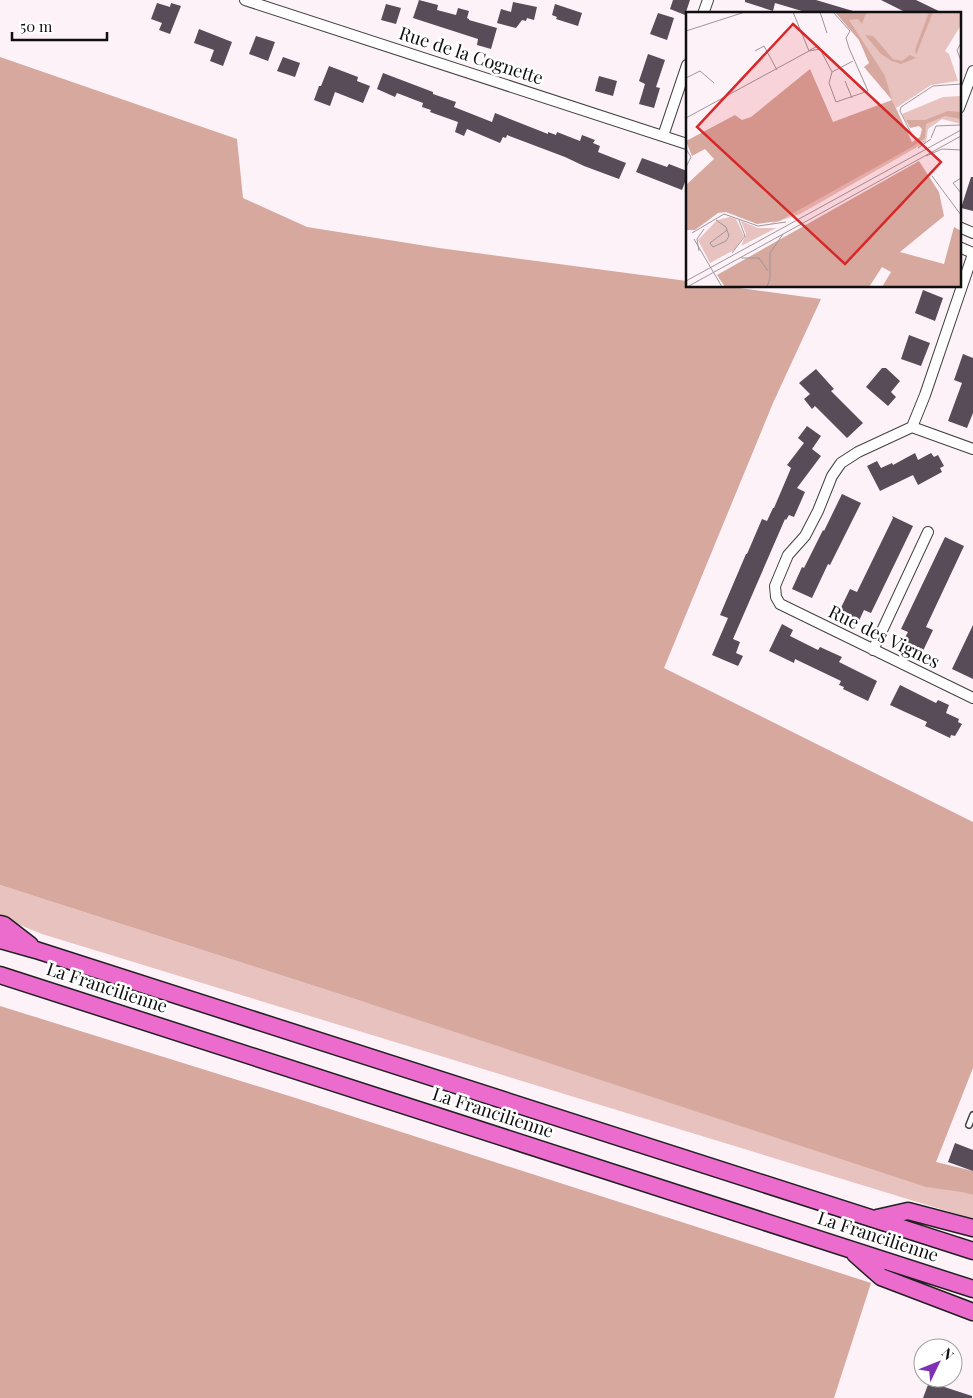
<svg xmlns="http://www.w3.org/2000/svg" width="973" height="1398" font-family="'Playfair Display',serif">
<rect width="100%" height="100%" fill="#fef2f9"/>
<path fill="#e7c2be" d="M0 885 361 1001 973 1195V1219L42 934 0 917Z"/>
<path fill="#d6a89e" d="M0 57 237 139 243 198 307 227 439 248 687 281V286H724L821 299 773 403 664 668 973 822V1068L936 1162 973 1171V1195L962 1192 926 1187 361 1001 0 885Z
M0 1006 302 1100 871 1283 834 1398H0Z"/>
<path fill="#574c57" d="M419 0 438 5 437 10 456 15 458 8 469 11 467 18 469 19V20L497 28 491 49 477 45 478 39 413 18Z
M673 0H690L685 15 670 9Z
M745 0H816L853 11 852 14H812L775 3 773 11 745 2Z
M881 0H916L945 14H909Z
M513 2 537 7 534 20 527 18 526 21 522 20 516 28 497 23 501 9 511 12Z
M157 3 170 7 171 3 181 6 170 34 159 30 162 23 151 19Z
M386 4 401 8 396 24 381 20Z
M555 4 582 13 578 26 556 19 557 17 552 15Z
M658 13 674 18 667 40 650 34Z
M199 29 232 42 223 66 210 61 214 50 194 43Z
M256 36 275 42 268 61 249 54Z
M648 54 665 60 656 87 660 88 654 108 639 104 645 84 639 81Z
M283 57 300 63 295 77 277 71Z
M329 66 358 77 357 81 370 86 363 103 335 92 330 106 314 100 319 86H321Z
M383 73 433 92V94L456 102 454 107 492 122 495 113 548 134V132L556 135 557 132 580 141 582 135 595 140 593 143 600 146 598 152 626 163 619 179 584 166 565 157 507 135 506 138 503 137 500 143 467 129 464 136 455 132 458 122 430 112 431 110 422 107 423 103 397 93 395 97 377 89Z
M599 76 617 81 613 96 595 91Z
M642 158 667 167 669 164 687 171V177L682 190 636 172Z
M971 177H973V211L961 208Z
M923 290 943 298 935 321 915 313Z
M909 335 930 343 921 366 901 359Z
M963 354 973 358V413L967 428 948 421 962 383 954 380Z
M882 368H886L900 381 891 392 896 397 888 406 866 387Z
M816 369 834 389 831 391 863 423 847 438 815 406 812 409 804 399 810 394 799 383Z
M807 426 821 436 812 449 821 456 797 488 805 492 794 517 789 515 786 520 785 519 733 639 740 642 736 653 743 656 738 666 712 655 728 618 720 615 746 554H747L762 519 767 521 773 508H774L791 468 787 465 804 443 798 438Z
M915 453 918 460 931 453 934 457 938 455 944 466 940 468 942 472 918 485 913 475 880 491 867 466 877 461 881 468 892 463 893 465Z
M842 494 861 503 830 565 828 564 812 598 792 589 802 567 804 568 823 530 824 531Z
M892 516 913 526 871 613 864 610 858 623 838 614 850 589 857 592 893 518Z
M945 537 964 546 926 627 933 630 921 655 901 645 908 632 901 629Z
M782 624 793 630 790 636 818 650 820 647 842 657 839 662 877 681 868 701 843 689 844 687 839 685 841 681 795 659 794 663 769 651Z
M973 625V679L952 669Z
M900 685 936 703 938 700 949 705 946 713 959 719 958 722 962 724 955 736 951 735 950 738 925 726 927 722 890 705Z
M955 1143 973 1150V1171L948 1162Z
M929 1382 972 1396V1398H923Z"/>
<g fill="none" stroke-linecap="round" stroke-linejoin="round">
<g stroke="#424242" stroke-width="8">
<path id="service" d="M969 1125 973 1115"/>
</g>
<g stroke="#424242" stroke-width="12">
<path id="minor" d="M245 0 687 144
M703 14 708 0
M959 108 973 71
M663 136 687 65
M959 227 973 233
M959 247 973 253
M973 254 925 395 912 427 858 452 841 463 832 476 818 511 805 536 788 555 775 586 776 597 780 604 973 698
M912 427 973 449
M873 650 928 532"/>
</g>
<g stroke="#202020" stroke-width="19">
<path id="trunk" d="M0 924 4 925 30 945
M0 940 36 950 973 1251
M0 975 973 1289
M877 1218 908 1211 973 1228
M855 1254 881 1277 973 1312"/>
</g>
<use href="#service" stroke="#fff" stroke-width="5"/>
<use href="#minor" stroke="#fff" stroke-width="10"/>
<use href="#trunk" stroke="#ec6cce" stroke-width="16"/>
</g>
<g text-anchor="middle" stroke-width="5" stroke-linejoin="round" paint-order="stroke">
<g font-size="18" fill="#0f0f0f" stroke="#fff">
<text transform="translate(471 56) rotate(18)" y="6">Rue de la Cognette</text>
<text transform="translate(884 637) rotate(26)" y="6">Rue des Vignes</text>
<text transform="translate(107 988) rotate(18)" y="6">La Francilienne</text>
<text transform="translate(493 1113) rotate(18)" y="6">La Francilienne</text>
<text transform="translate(878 1237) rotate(18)" y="6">La Francilienne</text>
</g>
</g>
<g transform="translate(686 12)">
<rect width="275" height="275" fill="#fef2f9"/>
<path d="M149 0H275V13L259 39 263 42 272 69 245 73 210 96 173 28ZM275 84V112L256 107 242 117 240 130 114 202 82 213 228 134 239 124V114L221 111 216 102 257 85ZM44 205 50 207 58 224 48 238 24 251 12 228 31 208ZM55 209 72 216H90L55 234 60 222Z" fill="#e7c2be"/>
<path d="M149 0H183L179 3 176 12 172 7 163 8 199 64 206 88 226 130 234 125 236 117 233 114 224 116 220 108H239L262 99 275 100V107L259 104 240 112 239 126 228 134 93 209 71 212 40 200 32 201 9 218H0V173L28 147 19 137 6 144 0 129 49 103 56 108 65 105 124 57 147 110 206 88 178 55 183 51 173 28ZM243 0H247L230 43 229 38ZM179 23 187 24 207 47 216 49 224 43 230 46 215 52 206 49 195 42ZM233 149 253 180 258 204 214 240 258 252 268 215 275 219V275H196L205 260 196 255 183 275H39L31 263Z" fill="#d6a89e"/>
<path fill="none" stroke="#9e979b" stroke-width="1" d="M134 0 141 21M147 0 164 19 160 26 163 36 182 79M0 19 59 0M275 31 271 38 275 49M132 34 134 37 123 39 124 38ZM134 37 146 60 143 71 150 90 182 79M69 39 78 34 91 58M146 60 167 49M0 66 14 59 28 71M159 69 166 86M0 106 123 39 107 0M226 123 214 99 215 95 247 74 275 72M245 126 250 114 274 113M232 136 245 127M0 137 5 145 0 155M256 137 275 138M240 144 256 137M246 164 275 203M275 166 267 171 275 181M30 208 40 215 43 224 40 229 27 235 24 231 41 218M6 221 38 202 72 214 100 210M8 227 36 275M13 239 11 227 18 217M46 241 59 224 53 208M55 246H73L82 259M0 269 275 118M1 275 275 124M81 275 84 266V241L97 222"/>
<path fill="#d62828" fill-opacity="0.15" stroke="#d62828" stroke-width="2.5" d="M107 12 255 150 159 252 11 115Z"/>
<rect width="275" height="275" fill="none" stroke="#0f0f0f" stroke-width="2.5"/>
</g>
<g transform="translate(938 1363) rotate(47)"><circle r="24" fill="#ffffff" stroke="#9f9f9f"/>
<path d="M0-4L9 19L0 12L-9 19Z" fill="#7e31b5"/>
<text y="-8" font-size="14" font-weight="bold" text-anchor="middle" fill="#0f0f0f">N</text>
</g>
<path d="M12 32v8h95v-8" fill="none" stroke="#0f0f0f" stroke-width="2.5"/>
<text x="20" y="32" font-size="15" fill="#0f0f0f" stroke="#ffffff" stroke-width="4" paint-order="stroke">50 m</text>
</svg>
